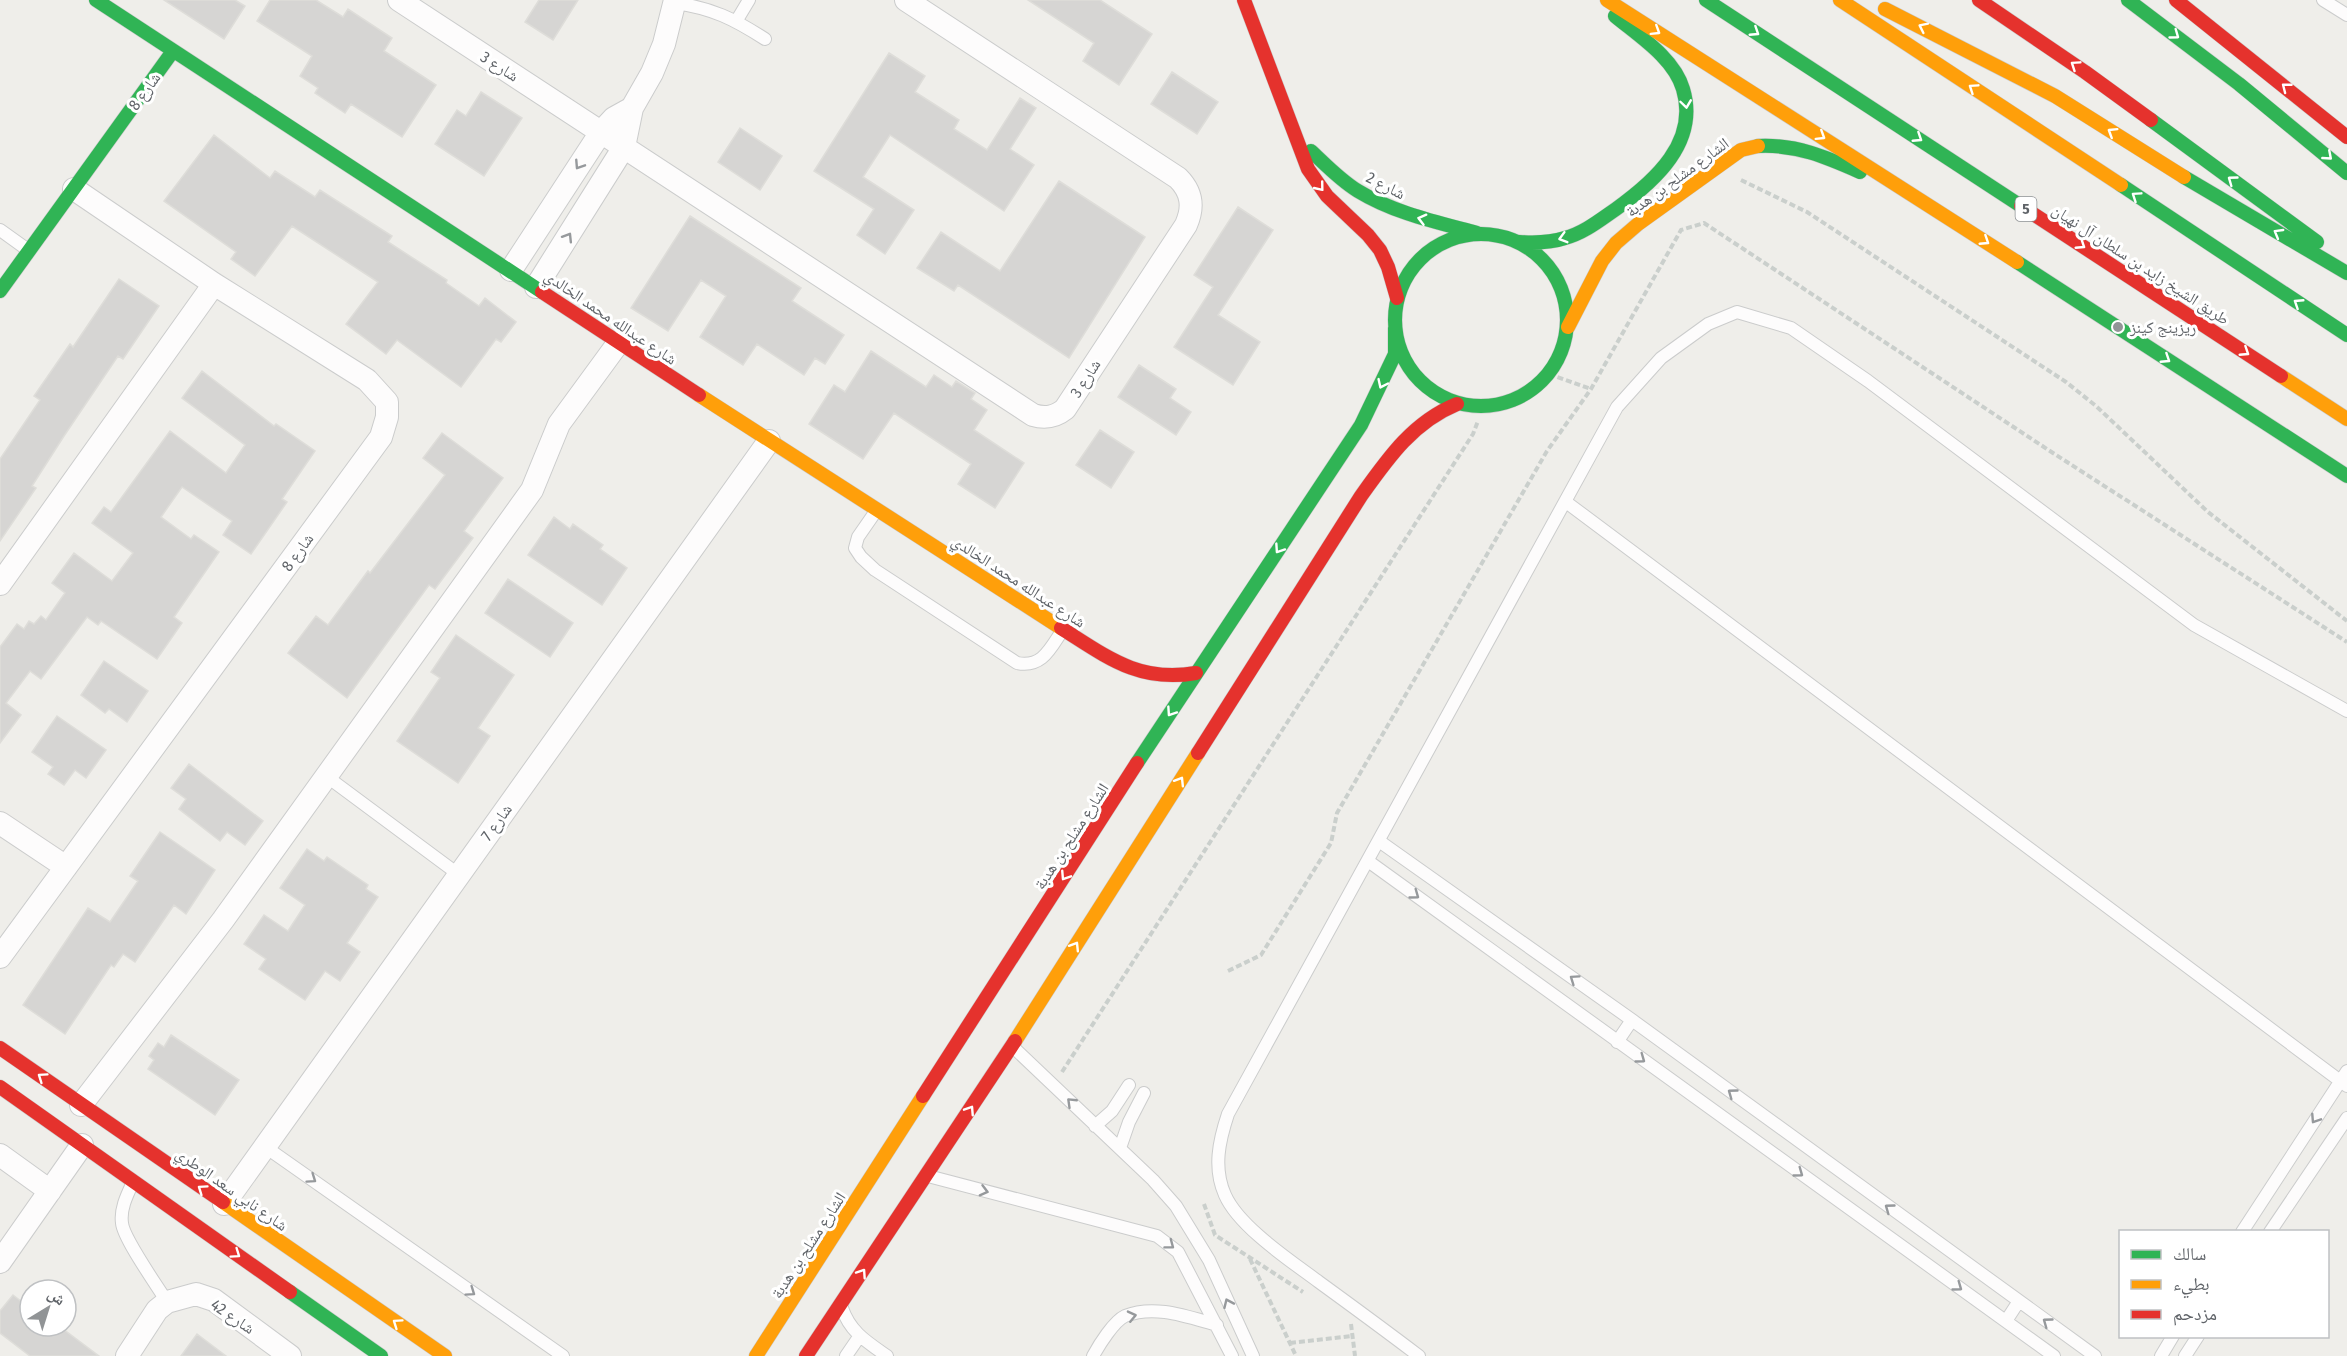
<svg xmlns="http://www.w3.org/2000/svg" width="2347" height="1356" font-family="'Fira Sans Condensed','Noto Naskh Arabic',sans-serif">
<rect width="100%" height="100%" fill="#efeeea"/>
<path fill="#d6d5d3" stroke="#deddd9" stroke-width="1.5" d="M164 0H235L245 6 224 39Z
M270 0H316L343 17 348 9 392 38 384 51 436 85 402 137 351 104 345 113 315 93 318 88 300 76 312 56 257 21Z
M539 0H578L553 40 525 22Z
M1028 0H1100L1152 34 1119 85 1083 61 1094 43Z
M889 53 925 76 915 92 959 120 954 129 987 150 1020 98 1036 108 1010 149 1034 165 1004 211 890 135 863 177 914 210 885 254 857 235 874 209 814 171Z
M1172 72 1218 102 1197 134 1151 104Z
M481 92 522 118 484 176 435 144 457 110 466 116Z
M740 128 782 156 760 190 718 162Z
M214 135 270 178 275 171 315 197 320 190 392 236 388 242 447 280 446 283 479 306 485 298 516 322 501 342 496 339 461 387 397 340 386 354 346 324 378 282 292 226 255 276 231 259 236 252 164 201Z
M1059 181 1145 237 1069 358 958 285 954 291 917 268 941 232 1000 271Z
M1238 207 1273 230 1218 315 1260 342 1233 385 1174 347 1213 287 1194 275Z
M690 216 801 288 792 301 844 335 825 364 815 358 804 375 757 344 743 365 700 337 726 296 701 280 668 331 631 308Z
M119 279 159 306 123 359 118 356 64 436 32 486 36 488 0 541V459L40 400 34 396 70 344 73 347Z
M871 351 926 387 934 375 952 387 956 381 975 393 971 399 987 410 974 430 1024 463 995 508 958 484 971 464 894 413 863 459 809 424 834 385 845 392Z
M1139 365 1176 389 1170 398 1191 412 1176 435 1118 397Z
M202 371 274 426 276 424 315 451 282 499 287 502 251 554 223 535 232 521 182 487 161 517 191 539 194 535 219 552 174 617 182 623 157 659 101 621 98 625 87 617 41 679 30 671 6 703 21 715 0 743V647L17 624 24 629 29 621 34 624 41 616 46 620 65 593 52 583 74 553 112 581 133 553 92 523 104 507 111 512 170 431 226 473 245 445 182 398Z
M1100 430 1134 452 1111 488 1076 465Z
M442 433 503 478 464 531 473 538 435 589 429 585 347 698 288 653 316 616 328 625 368 571 370 573 445 475 423 458Z
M554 517 570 529 573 524 603 545 600 549 627 568 602 605 528 555Z
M508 579 573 623 550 657 485 613Z
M456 635 514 675 478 728 490 736 458 783 397 741 440 678 431 672Z
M104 661 148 691 127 722 109 709 105 713 81 695Z
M57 716 106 750 86 778 75 770 64 785 48 774 53 767 32 752Z
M189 764 263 821 245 845 227 832 220 841 179 809 186 799 171 788Z
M160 832 215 870 186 914 174 905 135 962 123 954 114 967 111 965 65 1034 23 1005 88 908 110 922 138 881 130 876Z
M307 849 324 861 327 857 368 885 366 889 378 897 347 943 360 952 340 981 325 971 305 1000 259 969 266 959 244 944 264 915 288 931 305 905 280 888Z
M171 1035 239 1080 215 1115 148 1069 154 1060 149 1056 158 1043 164 1047Z
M13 1295 30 1308V1326H59L99 1356H30L0 1333V1311Z
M197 1334 226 1356H181Z"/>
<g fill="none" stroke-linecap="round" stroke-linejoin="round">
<g stroke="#cbcccc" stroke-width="14">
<path id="lane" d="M2323 0 2347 15
M675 3C712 8 734 19 765 39
M737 20 749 0
M0 230 28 250
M1566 502 2347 1086
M876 511 858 537 855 548 861 557 875 570 1017 663C1042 668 1050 649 1062 631
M326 776 458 874
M1379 841 1632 1020 2095 1356
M1368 861 2054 1356
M1617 1042 1632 1020
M1012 1046 1153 1180 1176 1206 1209 1260 1253 1356
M1095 1126 1112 1111 1129 1085
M264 1146 563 1356
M1120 1148 1129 1122 1144 1093
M928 1176 1157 1236 1178 1252 1232 1356
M133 1182C127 1195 120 1209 122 1223 123 1238 158 1287 167 1302
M2242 1232 2347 1071
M2270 1232 2347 1118
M842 1308C850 1332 867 1342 887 1356
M2006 1321 2019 1301
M846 1356 859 1337
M1093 1356C1099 1345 1114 1321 1125 1316 1155 1304 1188 1317 1217 1325
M1419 1356C1386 1331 1352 1306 1319 1282 1291 1261 1239 1227 1225 1195 1213 1168 1219 1141 1228 1114L1617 407 1661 358 1708 324 1737 312 1791 328 1868 381 2194 625 2347 711
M2161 1356 2173 1336
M2185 1356 2198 1336"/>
</g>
<g stroke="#cbcccc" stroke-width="24">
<path id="street" d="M399 0 1033 415C1046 419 1055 417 1065 409L1186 225C1194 207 1192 192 1178 178L906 0
M511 270 601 132 614 118 632 108
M536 287 624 147 632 108 652 73 664 44 675 0
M0 584 214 284
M0 823 66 867
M0 957 381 437 387 417V402L367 380 214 284 74 189
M81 1105 223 920 532 490 559 424 619 342
M0 1155 50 1191
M224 1204 769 441
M0 1262 82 1145
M127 1356 157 1310 167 1302 196 1294 214 1300 290 1356"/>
</g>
<g stroke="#cacacb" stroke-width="15">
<path id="fast" d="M96 0 542 292
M1706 0 2021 206
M2128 0 2239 84 2347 173
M2151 120 2317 242
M1758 146C1796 144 1826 157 1860 172
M1311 151C1326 165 1340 180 1358 191 1394 213 1436 222 1477 233
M2184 177 2347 273
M2121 185 2347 335
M1395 320a86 86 0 1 1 172 0a86 86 0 1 1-172 0Z
M1519 242C1534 243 1550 243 1565 238 1584 233 1600 220 1616 209 1655 181 1699 142 1683 89 1674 58 1639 36 1615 16
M2017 262 2347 476
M0 291 173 51
M1137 763 1361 425 1395 354V328
M290 1292 381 1356"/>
</g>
<g stroke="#cacacb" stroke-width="15">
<path id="slow" d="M1607 0 2017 262
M1840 0 2121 185
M1885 9 2055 96 2184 177
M1568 327 1602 261 1616 243 1638 224 1741 150 1758 146
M2281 376 2347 419
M699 395 1061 628
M1015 1041 1198 753
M223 1202 445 1356
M756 1356 923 1096"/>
</g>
<g stroke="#cacacb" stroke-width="15">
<path id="jam" d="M1244 0 1308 169 1327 196 1368 235 1380 250 1388 267 1397 298
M1979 0 2085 72 2151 120
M2176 0 2347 137
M2021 206 2281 376
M542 292 699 395
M1061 628C1107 657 1139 683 1196 673
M1198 753 1361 496C1388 458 1413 422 1457 404
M0 1048 223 1202
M0 1087 290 1292
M923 1096 1137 763
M806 1356 1015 1041"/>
</g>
<path stroke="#cacfcc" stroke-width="4" stroke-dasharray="6 3" stroke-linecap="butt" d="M1741 180 1807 212 2066 382 2096 406 2208 512 2347 621
M1549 374 1591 389
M1228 971 1261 955 1331 843 1337 813 1547 451 1591 389 1681 230 1704 223 2053 453 2347 642
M1062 1072 1473 434 1478 421
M1204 1204 1215 1235 1303 1292
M1250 1259 1296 1356
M1351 1324 1355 1356
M1290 1343 1352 1336"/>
<use href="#lane" stroke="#fdfcfc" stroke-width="12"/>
<use href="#street" stroke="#fdfcfc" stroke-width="22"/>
<use href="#fast" stroke="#30b455" stroke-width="14"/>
<use href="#slow" stroke="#ff9f0a" stroke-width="14"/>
<use href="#jam" stroke="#e5322d" stroke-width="14"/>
</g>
<defs><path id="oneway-chevron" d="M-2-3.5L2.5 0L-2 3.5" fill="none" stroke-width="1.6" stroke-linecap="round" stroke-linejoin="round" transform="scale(1.5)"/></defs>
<g stroke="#fff">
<use href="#oneway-chevron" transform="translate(1923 27) rotate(-154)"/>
<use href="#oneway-chevron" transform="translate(1656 31) rotate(32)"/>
<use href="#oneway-chevron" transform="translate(1755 32) rotate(33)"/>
<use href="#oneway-chevron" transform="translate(2175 35) rotate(36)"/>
<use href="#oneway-chevron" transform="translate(2075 65) rotate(-146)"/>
<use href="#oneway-chevron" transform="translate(2286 87) rotate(-142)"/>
<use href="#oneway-chevron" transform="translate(1973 88) rotate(-146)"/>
<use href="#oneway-chevron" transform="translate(1686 104) rotate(82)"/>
<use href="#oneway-chevron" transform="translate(2112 132) rotate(-148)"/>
<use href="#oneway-chevron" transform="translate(1821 136) rotate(32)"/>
<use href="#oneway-chevron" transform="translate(1918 138) rotate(33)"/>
<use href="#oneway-chevron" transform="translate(2328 156) rotate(41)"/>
<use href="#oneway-chevron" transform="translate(2232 180) rotate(-144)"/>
<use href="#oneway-chevron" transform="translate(1320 187) rotate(51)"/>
<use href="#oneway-chevron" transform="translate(2136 196) rotate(-146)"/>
<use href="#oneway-chevron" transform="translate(1422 219) rotate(-165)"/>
<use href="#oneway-chevron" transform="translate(2278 233) rotate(-150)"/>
<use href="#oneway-chevron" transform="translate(1563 238) rotate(164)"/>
<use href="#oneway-chevron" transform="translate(1985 241) rotate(33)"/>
<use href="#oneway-chevron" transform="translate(2081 245) rotate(33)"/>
<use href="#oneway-chevron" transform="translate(2298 303) rotate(-147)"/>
<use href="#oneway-chevron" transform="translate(2245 352) rotate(33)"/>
<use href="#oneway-chevron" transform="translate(2166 359) rotate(33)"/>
<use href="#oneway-chevron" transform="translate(1382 384) rotate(115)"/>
<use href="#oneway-chevron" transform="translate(1279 549) rotate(124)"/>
<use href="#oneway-chevron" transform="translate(1171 712) rotate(124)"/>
<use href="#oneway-chevron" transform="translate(1180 781) rotate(-58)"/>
<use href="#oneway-chevron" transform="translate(1065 876) rotate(123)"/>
<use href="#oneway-chevron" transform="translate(1075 946) rotate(-58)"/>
<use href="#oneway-chevron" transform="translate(42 1077) rotate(-145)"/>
<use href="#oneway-chevron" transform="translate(970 1110) rotate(-57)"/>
<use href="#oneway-chevron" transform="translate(202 1189) rotate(-145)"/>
<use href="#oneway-chevron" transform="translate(236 1254) rotate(35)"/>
<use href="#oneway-chevron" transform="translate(862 1273) rotate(-56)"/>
<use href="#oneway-chevron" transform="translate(397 1323) rotate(-145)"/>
</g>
<g stroke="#96999c">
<use href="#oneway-chevron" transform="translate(579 165) rotate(123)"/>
<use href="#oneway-chevron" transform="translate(568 237) rotate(-58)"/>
<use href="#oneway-chevron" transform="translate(1415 895) rotate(36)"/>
<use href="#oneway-chevron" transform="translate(1574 979) rotate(-145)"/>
<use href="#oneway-chevron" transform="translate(1641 1059) rotate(36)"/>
<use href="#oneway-chevron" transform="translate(1732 1093) rotate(-144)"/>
<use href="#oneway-chevron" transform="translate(1071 1102) rotate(-136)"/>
<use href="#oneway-chevron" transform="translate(2315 1119) rotate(123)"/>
<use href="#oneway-chevron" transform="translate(1799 1173) rotate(36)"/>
<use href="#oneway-chevron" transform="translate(312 1179) rotate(35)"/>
<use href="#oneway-chevron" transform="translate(984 1191) rotate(15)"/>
<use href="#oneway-chevron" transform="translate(1889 1208) rotate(-144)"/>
<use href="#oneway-chevron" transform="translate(1170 1245) rotate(37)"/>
<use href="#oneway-chevron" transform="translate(1958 1287) rotate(36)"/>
<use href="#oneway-chevron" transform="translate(471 1292) rotate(35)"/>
<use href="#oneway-chevron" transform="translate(1228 1303) rotate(-114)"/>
<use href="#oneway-chevron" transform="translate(1132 1316) rotate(-13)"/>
<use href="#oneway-chevron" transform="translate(2047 1322) rotate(-144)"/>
</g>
<circle fill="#919496" stroke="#fff" stroke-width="2" cx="2118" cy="327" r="6"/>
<g text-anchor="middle" stroke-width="6" stroke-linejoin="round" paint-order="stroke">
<rect fill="#fff" stroke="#8f9295" stroke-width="1.5" x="2015.5" y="197" width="21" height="24" rx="4.5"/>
<g font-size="15" font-weight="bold" fill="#5f6368">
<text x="2026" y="214">5</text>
</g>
<g font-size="16" fill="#5f6368" stroke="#fff">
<text transform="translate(500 66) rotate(33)" y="6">شارع 3</text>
<text transform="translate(144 91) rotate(-54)" y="6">شارع 8</text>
<text transform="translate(1677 177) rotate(-36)" y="6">الشارع مشلح بن هدبة</text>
<text transform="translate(1386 185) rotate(27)" y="6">شارع 2</text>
<text transform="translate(2141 264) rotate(33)" y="6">طريق الشيخ زايد بن سلطان آل نهيان</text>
<text transform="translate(611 317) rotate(34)" y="6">شارع عبدالله محمد الخالدي</text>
<text transform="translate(1085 378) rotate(-57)" y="6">شارع 3</text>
<text transform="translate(297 552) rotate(-54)" y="6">شارع 8</text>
<text transform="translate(1019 581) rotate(33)" y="6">شارع عبدالله محمد الخالدي</text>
<text transform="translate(496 822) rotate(-54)" y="6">شارع 7</text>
<text transform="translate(1071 836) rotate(-57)" y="6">الشارع مشلح بن هدبة</text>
<text transform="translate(232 1189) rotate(35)" y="6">شارع نابي سعد الوطري</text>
<text transform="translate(808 1245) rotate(-57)" y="6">الشارع مشلح بن هدبة</text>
<text transform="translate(233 1316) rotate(34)" y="6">شارع 42</text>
</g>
<g font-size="16" fill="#5f6368" stroke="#fff" text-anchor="start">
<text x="2130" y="333">ريزينج كينز</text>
</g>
</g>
<rect x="2119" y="1230" width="210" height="108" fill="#ffffff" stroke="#bfc1c3" stroke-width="1.5"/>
<rect x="2131" y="1250" width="30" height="9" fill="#30b455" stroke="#bfc1c3" stroke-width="1.5"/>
<text x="2173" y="1260" font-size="18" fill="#5f6368">سالك</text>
<rect x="2131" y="1280" width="30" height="9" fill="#ff9f0a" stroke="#bfc1c3" stroke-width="1.5"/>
<text x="2173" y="1290" font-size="18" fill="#5f6368">بطيء</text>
<rect x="2131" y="1310" width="30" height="9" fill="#e5322d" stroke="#bfc1c3" stroke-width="1.5"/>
<text x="2173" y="1320" font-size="18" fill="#5f6368">مزدحم</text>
<g transform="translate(48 1308) rotate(38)"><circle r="28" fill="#ffffff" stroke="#bfc1c3" stroke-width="1.5"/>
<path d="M0-4.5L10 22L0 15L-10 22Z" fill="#919496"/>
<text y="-9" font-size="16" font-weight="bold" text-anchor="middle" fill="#5f6368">ش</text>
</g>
</svg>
